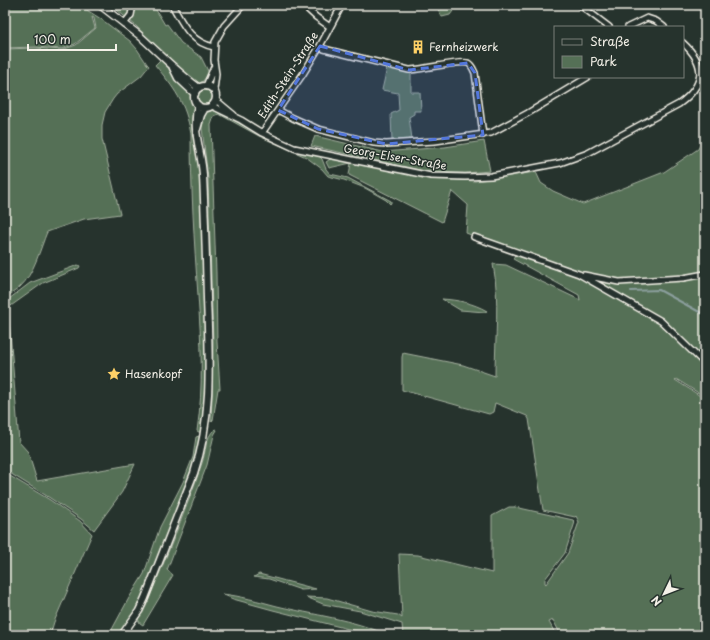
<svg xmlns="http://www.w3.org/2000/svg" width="710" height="640" font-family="'Playpen Sans',sans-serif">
<rect width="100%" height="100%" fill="#26332d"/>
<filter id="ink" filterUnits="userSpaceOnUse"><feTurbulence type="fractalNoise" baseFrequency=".025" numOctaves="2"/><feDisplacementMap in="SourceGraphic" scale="8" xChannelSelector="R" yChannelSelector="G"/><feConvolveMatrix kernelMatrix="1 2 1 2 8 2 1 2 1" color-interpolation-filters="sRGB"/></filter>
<g filter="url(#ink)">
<path fill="#557056" stroke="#a4b09f" d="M5 5H79L101 19 130 41 137 49 147 64 149 66 141 76 117 94 113 99 105 112 102 125V139L120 214 84 219 47 232C40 249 34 274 20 287 16 291 10 294 5 298V49L35 48 62 50 76 45 96 28 94 18 92 17 95 28 75 44 62 49 35 47 5 48Z
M111 5H153L165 25 167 24 181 43 201 57 209 73 203 81 198 84 193 83 136 26Z
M436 5H450L453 11 450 15 442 17Z
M161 59 183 87 192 95 194 110 192 119 193 127 199 153 201 179 207 344 206 395 201 433 197 431C204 386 201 341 198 295 194 241 191 187 191 134 185 102 175 89 155 65Z
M387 68 411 73V92H420L421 111H414V114L409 117 412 139 392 141 391 114 399 110 398 93 382 90Z
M198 97a7 7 0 1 1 14 0a7 7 0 1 1-14 0Z
M213 110 284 146 300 152 319 156 322 159 326 169 330 174 348 178 391 201V203L390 204 386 200 365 188 344 180 328 176 322 169 306 157 259 136 219 114 214 116 211 125 216 273 217 342 220 389H218L213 420 211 422 212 398 213 342 208 178 202 128 204 118 206 113Z
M705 135V397L676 379 675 380 705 399V635H561L553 620 549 622 556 635H400H403L402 624 360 611 323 604 306 597 327 598 372 611 398 615 402 618 399 554 418 555 492 573V516L509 507H515L573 520 575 522 565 553 545 579V583L546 584 568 553 579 522 576 516 575 517 543 510 529 419 527 416 495 403 493 412 489 414 402 390V357L403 353 463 365 495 376C495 339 500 300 493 264L506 265 580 300 579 295 513 259 516 252 466 233 468 205 452 191 442 222 349 175 351 163 329 168 326 162 333 157 432 178 475 181 536 172 541 183 553 191 583 204 664 172 698 149Z
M315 136 383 152 445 147 484 141 490 171 466 173 429 172 311 146Z
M78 265 80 266 79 268 43 283 8 308 19 442 28 452 37 481 135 464 122 492 94 530 81 519 50 498 5 470V302L30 283Z
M442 299C458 300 473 303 487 311L485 312 460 310Z
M215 429 217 430 214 435 207 465 167 570 173 575 143 625 140 623 138 619 146 606C165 559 186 511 202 463 206 452 205 437 215 429Z
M199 436 202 438 197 459 137 610 119 635H109L129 598 144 574 160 527 183 482 193 457 196 437Z
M5 473 50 500 80 521 92 534 54 622 50 635H5Z
M259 574 316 589 301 590 269 579 254 577Z
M222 594C241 596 258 601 277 606 313 615 353 619 387 635H372L273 610 233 599Z"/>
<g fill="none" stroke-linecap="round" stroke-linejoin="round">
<path stroke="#8c9f9e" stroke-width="2" d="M631 291 659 290 705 315"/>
<g stroke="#f4f1e8" stroke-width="8">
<path id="minor" d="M172 5C183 24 190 42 214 47
M303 5 316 17 330 27
M580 5 609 27
M124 24 131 15 133 5
M628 27 647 18 656 21 664 27
M320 46 324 49 409 70C422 70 460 60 468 63 472 65 473 69 475 73L483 135
M206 86 214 67
M214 90 216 74 214 60 215 42 224 26 243 5
M216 100 234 115
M212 106 241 120 262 133 294 148 431 176 465 177 491 176 560 163 588 153 679 104C705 85 707 65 683 43
M278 110 293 118 318 129 374 143 386 144 435 141 491 133 528 113 588 77
M262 133 303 74 320 46 342 5
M474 237 579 274 661 321 705 364
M584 275 619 282 683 278 705 274"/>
</g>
<g stroke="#f4f1e8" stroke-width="9">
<path id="tertiary" d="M100 5C113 15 126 25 139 35 159 53 177 72 199 88
M173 68 178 78 195 94
M194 97a11 11 0 1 1 22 0a11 11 0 1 1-22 0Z
M197 129 201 115 205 108
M122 635 139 611 145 598 194 473C213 417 209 357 207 298 206 258 205 217 203 176 202 152 191 129 198 105"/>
</g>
<use href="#minor" stroke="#26332d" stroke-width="5"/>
<use href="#tertiary" stroke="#26332d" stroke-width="6"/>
</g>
</g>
<path fill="#5377dc" fill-opacity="0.2" stroke="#5377dc" stroke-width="3" stroke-dasharray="8 5" stroke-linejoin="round" d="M320 46 409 70 468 63 475 73 483 135 386 144 318 129 278 110Z"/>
<defs>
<g id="building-bare" transform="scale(1.08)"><path d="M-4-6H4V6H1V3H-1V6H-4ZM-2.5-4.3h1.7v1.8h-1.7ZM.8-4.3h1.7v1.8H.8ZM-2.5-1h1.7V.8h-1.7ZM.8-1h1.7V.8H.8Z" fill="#ffd166" stroke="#26332d" stroke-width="2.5" paint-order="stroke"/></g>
<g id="sight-bare" transform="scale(1.08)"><path d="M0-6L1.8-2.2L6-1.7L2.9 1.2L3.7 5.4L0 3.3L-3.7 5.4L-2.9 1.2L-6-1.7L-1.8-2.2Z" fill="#ffd166" stroke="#26332d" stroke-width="2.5" paint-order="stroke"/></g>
</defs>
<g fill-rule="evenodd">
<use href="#building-bare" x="418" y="47"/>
<use href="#sight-bare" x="114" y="374"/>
</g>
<g text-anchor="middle" stroke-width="3" stroke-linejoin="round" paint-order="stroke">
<g font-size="11" fill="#f4f1e8" stroke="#26332d" text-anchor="start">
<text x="429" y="51">Fernheizwerk</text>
<text x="125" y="378">Hasenkopf</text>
</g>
<g font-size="11" fill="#f4f1e8" stroke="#26332d">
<text transform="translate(288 75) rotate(-57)" y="4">Edith-Stein-Straße</text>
<text transform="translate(395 157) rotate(10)" y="4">Georg-Elser-Straße</text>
</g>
</g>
<rect width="710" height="640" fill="none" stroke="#26332d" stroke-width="20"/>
<rect x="10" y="10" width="690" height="620" fill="none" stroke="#f4f1e8" stroke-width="1.5" filter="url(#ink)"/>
<rect x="554" y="26" width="130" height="52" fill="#26332d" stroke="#787f78"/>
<rect x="562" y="39" width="20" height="6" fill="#26332d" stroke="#787f78"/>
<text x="590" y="46" font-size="12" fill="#f4f1e8">Straße</text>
<rect x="562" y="56" width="20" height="12" fill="#557056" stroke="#787f78"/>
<text x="590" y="66" font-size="12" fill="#f4f1e8">Park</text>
<g transform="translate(664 594) rotate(227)" stroke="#26332d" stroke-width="3" paint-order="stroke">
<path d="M0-3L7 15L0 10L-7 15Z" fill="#f4f1e8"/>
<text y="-6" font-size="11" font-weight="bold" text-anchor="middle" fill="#f4f1e8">N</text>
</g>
<path d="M28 44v6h88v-6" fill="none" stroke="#f4f1e8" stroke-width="2"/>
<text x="34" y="44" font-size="12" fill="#f4f1e8" stroke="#26332d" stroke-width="3" paint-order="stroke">100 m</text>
</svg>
